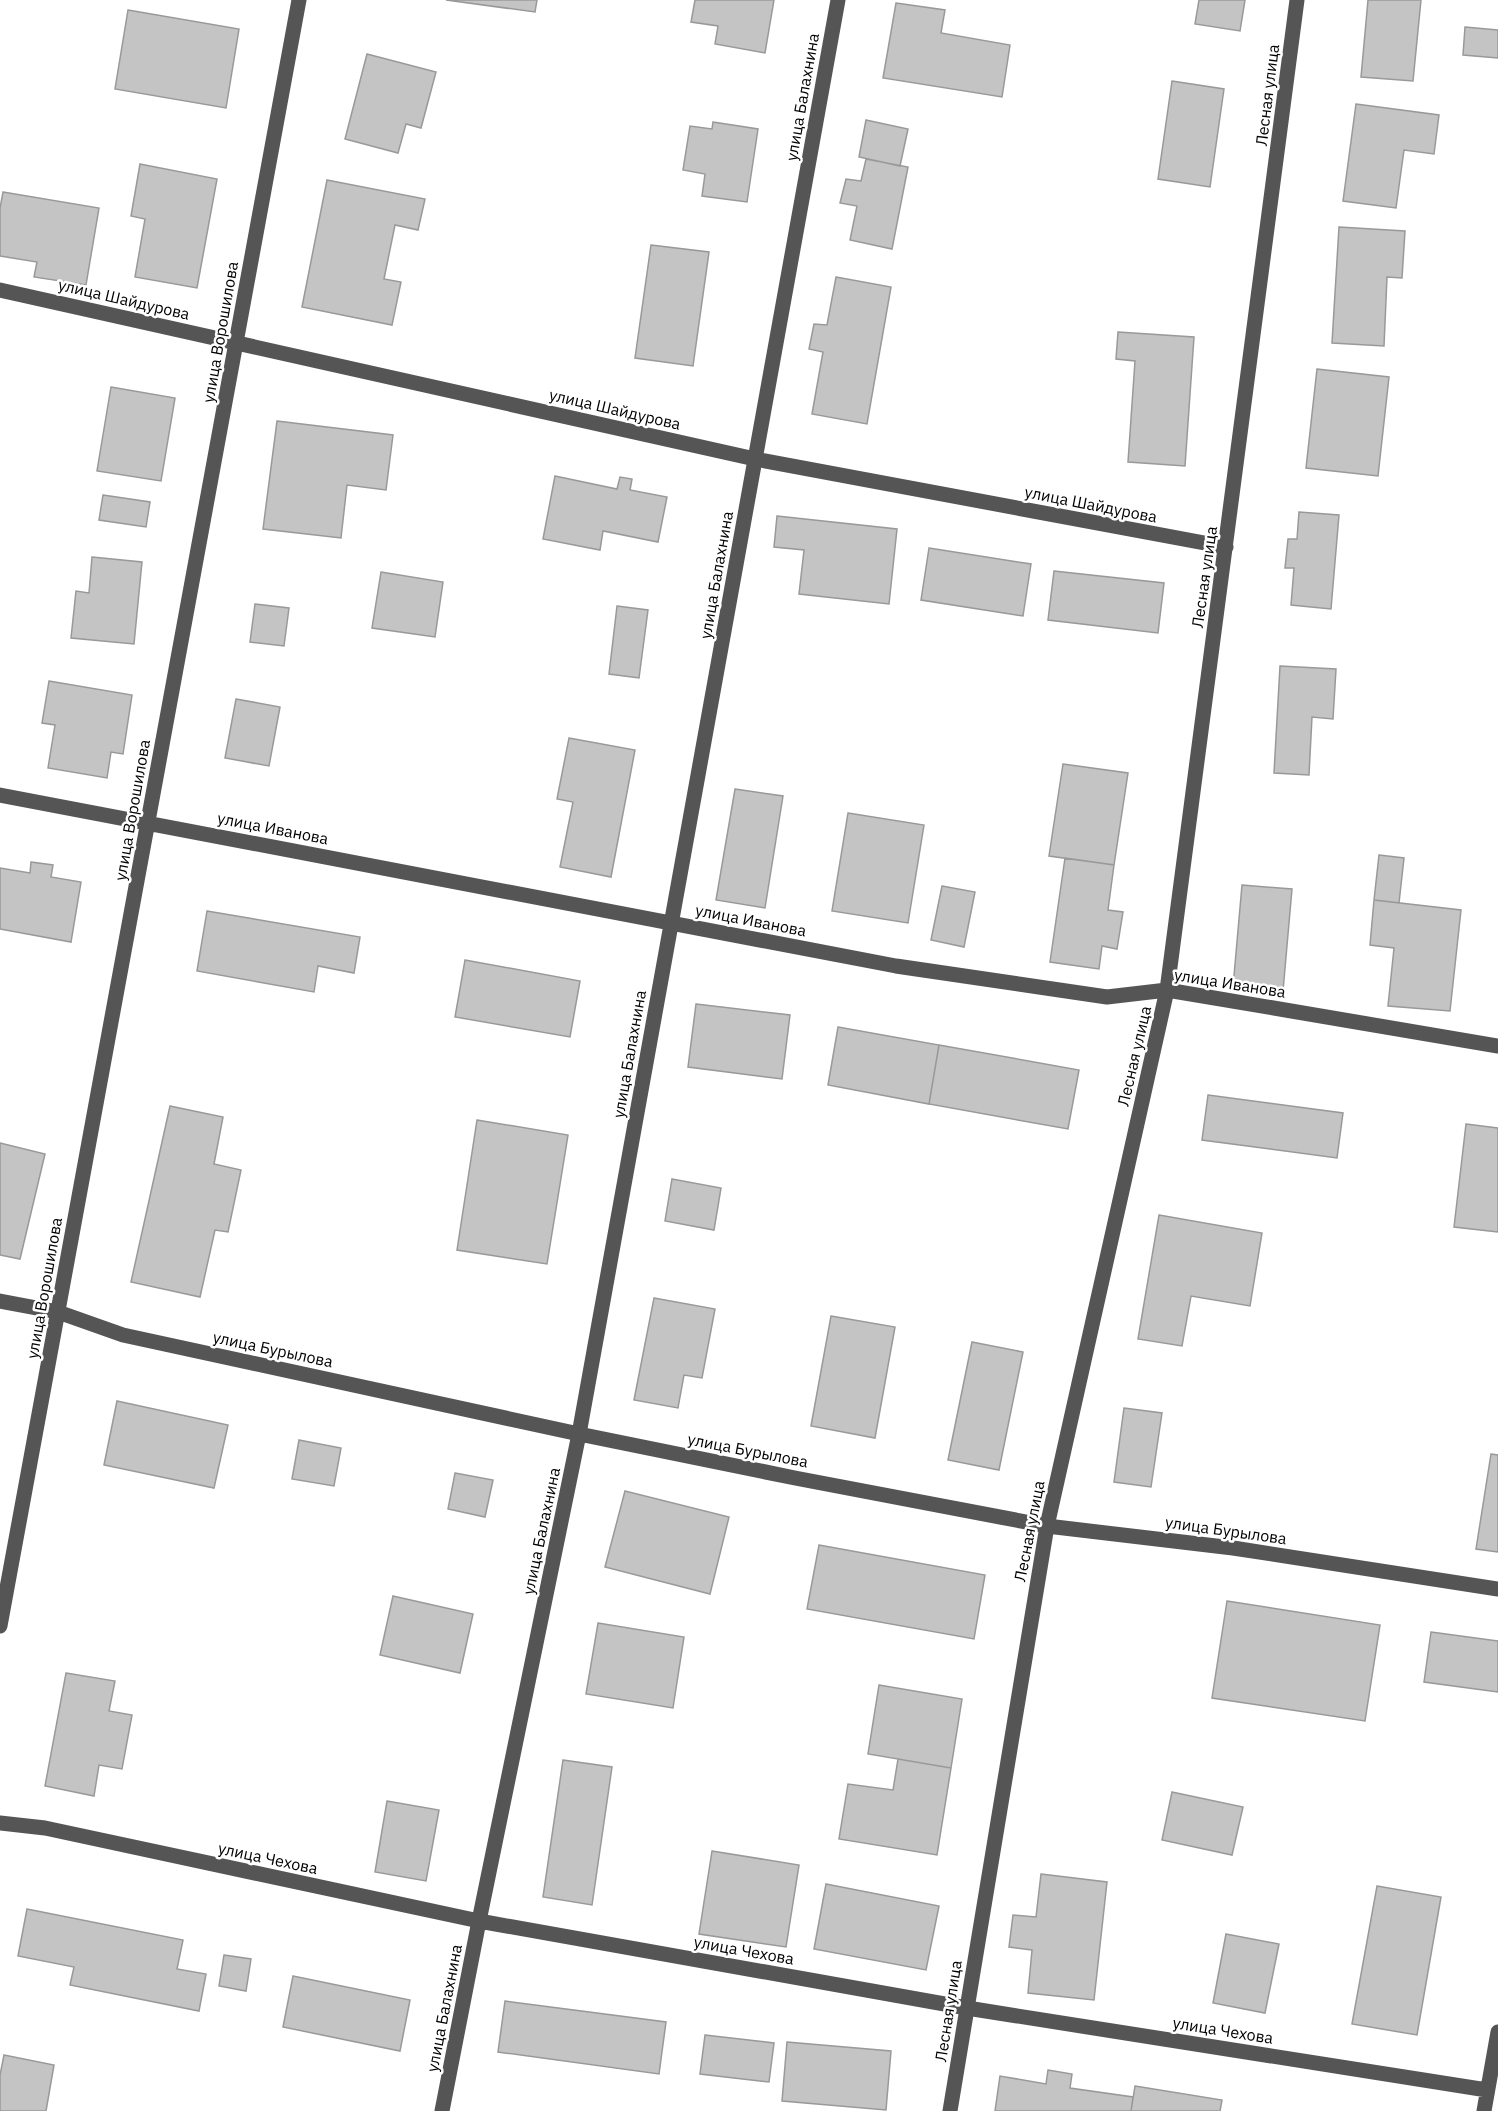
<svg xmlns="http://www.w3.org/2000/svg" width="1498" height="2111" font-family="'IBM Plex Sans',sans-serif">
<rect width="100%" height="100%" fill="#fff"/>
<path fill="#c4c4c4" stroke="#999" stroke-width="1.5" d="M446 0H537L535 12Z
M695 0H774L765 53 715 44 718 26 691 22Z
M1199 0H1245L1240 31 1195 24Z
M1368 0H1421L1413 81 1361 77Z
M896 3 945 10 941 33 1010 45 1002 97 883 78Z
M128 10 239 29 226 108 115 89Z
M1465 27 1498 30V58L1463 55Z
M367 54 436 72 421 128 406 124 398 153 345 139Z
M1172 81 1224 89 1210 187 1158 179Z
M1356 104 1439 115 1434 154 1404 150 1396 208 1343 201Z
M866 120 908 129 900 166 859 157Z
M713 122 758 129 747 202 702 196 705 174 683 170 690 126 712 129Z
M866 159 908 167 892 249 850 240 857 206 840 203 846 179 861 181Z
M140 164 217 179 197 288 135 277 145 219 131 216Z
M327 180 425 199 418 230 395 225 384 279 401 282 392 325 302 307Z
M3 192 99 208 86 285 34 277 37 262 0 256V208Z
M1339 227 1405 231 1402 278 1387 277 1384 346 1332 343Z
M651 245 709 252 693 366 635 358Z
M836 277 891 287 867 424 812 414 823 352 809 349 814 324 827 325Z
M1118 332 1194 337 1185 466 1128 462 1135 361 1116 359Z
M1317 369 1389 377 1378 476 1306 468Z
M111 387 175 398 161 481 97 471Z
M277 421 393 435 386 490 347 485 341 538 263 529Z
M555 476 617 489 620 477 632 479 630 490 667 497 658 542 603 531 600 550 543 539Z
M103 495 150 502 146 527 99 520Z
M1299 512 1339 515 1331 609 1291 605 1294 568H1285L1288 539H1297Z
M777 516 897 529 889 604 799 594 804 550 774 547Z
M929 548 1031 564 1023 616 921 600Z
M92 557 142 562 134 644 71 638 76 591 89 593Z
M1054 571 1164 583 1158 633 1048 620Z
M381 572 443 582 435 637 372 628Z
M255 604 289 608 284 646 250 642Z
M617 606 648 610 639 678 609 674Z
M1280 666 1336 669 1333 719 1312 717 1309 775 1274 773Z
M49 681 132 695 123 754 111 752 107 778 48 768 55 725 42 723Z
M236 699 280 707 269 766 225 758Z
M569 738 635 750 611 877 560 867 573 802 557 799Z
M1063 764 1128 773 1114 865 1049 856Z
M735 789 783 796 765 908 716 900Z
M848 813 924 825 908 923 832 911Z
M1379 855 1404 858 1399 903 1374 900Z
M1065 858 1114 865 1108 910 1123 912 1117 949 1102 946 1099 969 1050 962Z
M31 862 53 865 51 877 81 882 71 942 0 929V868L30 873Z
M1242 885 1292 889 1283 991 1233 987Z
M942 886 975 892 964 947 931 940Z
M1374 900 1461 910 1450 1011 1388 1006 1394 948 1370 945Z
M207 911 360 937 354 973 318 966 314 992 197 971Z
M465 960 580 981 570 1037 455 1017Z
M696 1004 790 1015 782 1079 688 1067Z
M838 1027 939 1045 929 1104 828 1085Z
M939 1045 1079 1070 1068 1129 929 1104Z
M1208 1095 1343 1113 1337 1158 1202 1140Z
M170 1106 223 1117 214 1164 241 1170 228 1232 215 1230 200 1297 131 1282Z
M477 1120 568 1135 547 1264 457 1250Z
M1466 1124 1498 1128V1232L1454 1227Z
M0 1143 45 1154 20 1259 0 1255Z
M672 1179 721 1188 714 1230 665 1221Z
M1159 1215 1262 1233 1250 1306 1191 1296 1182 1346 1138 1339Z
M654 1298 715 1309 702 1378 684 1375 678 1408 634 1400Z
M831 1316 895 1327 875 1438 811 1426Z
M972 1342 1023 1352 999 1470 948 1460Z
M117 1401 228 1425 214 1488 104 1465Z
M1124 1408 1162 1413 1151 1487 1114 1482Z
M299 1440 341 1448 334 1486 292 1479Z
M1491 1454 1498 1455V1552L1476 1549Z
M455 1473 493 1480 485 1517 448 1509Z
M625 1491 729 1517 710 1594 605 1567Z
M819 1545 985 1575 974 1639 807 1609Z
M393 1596 473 1614 460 1673 380 1655Z
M1227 1601 1380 1625 1365 1721 1212 1698Z
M598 1623 684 1637 673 1708 586 1694Z
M1431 1632 1498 1641V1692L1424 1682Z
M66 1673 115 1681 109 1711 132 1715 122 1769 99 1765 94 1796 45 1786Z
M879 1685 962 1699 951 1768 868 1754Z
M898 1759 951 1768 937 1855 839 1839 848 1784 893 1790Z
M563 1760 612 1767 592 1905 543 1897Z
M1172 1792 1243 1807 1232 1855 1162 1840Z
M387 1801 439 1810 426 1881 375 1872Z
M712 1851 799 1865 786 1947 699 1934Z
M1041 1874 1107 1882 1094 2000 1028 1993 1032 1950 1009 1947 1013 1915 1036 1917Z
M826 1884 939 1906 926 1970 814 1949Z
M1377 1886 1441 1897 1417 2035 1352 2024Z
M27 1909 183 1940 177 1969 206 1974 199 2011 70 1985 74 1967 18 1956Z
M1226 1934 1279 1944 1265 2013 1213 2003Z
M224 1955 251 1959 246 1991 219 1986Z
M293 1976 410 2000 400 2051 283 2027Z
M505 2001 666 2022 659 2074 498 2052Z
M705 2035 774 2043 769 2082 700 2074Z
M787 2042 891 2051 886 2110 782 2101Z
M4 2055 54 2065 46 2111H0V2075Z
M1048 2070 1072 2074 1070 2088 1133 2097 1131 2111H995L1000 2076 1046 2084Z
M1135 2086 1222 2100 1220 2111H1131Z"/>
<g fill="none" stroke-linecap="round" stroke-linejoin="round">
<path stroke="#555" stroke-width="15" d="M0 290 755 459 1226 547
M0 795 896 966 1107 997 1167 990 1498 1046
M0 1301 58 1312 123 1335 579 1434 795 1478 1047 1526 1233 1548 1498 1589
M0 1626 299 0
M0 1823 45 1828 479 1921 967 2008 1487 2090
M442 2111 479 1921 579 1434 838 0
M950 2111 1047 1526 1167 990 1297 0
M1484 2111 1498 2032"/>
</g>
<g text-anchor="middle" stroke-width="5" stroke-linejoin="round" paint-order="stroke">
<g font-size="16" fill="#000" stroke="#fff">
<text transform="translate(1267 95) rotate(-83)" y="6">Лесная улица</text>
<text transform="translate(802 97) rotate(-80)" y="6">улица Балахнина</text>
<text transform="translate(124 299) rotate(13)" y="6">улица Шайдурова</text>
<text transform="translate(220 332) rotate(-80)" y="6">улица Ворошилова</text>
<text transform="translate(615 409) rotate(13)" y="6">улица Шайдурова</text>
<text transform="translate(1091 504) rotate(11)" y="6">улица Шайдурова</text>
<text transform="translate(716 575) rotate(-80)" y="6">улица Балахнина</text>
<text transform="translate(1204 577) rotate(-82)" y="6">Лесная улица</text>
<text transform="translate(132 810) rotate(-80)" y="6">улица Ворошилова</text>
<text transform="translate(273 828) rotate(11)" y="6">улица Иванова</text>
<text transform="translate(751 920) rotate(11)" y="6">улица Иванова</text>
<text transform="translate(1230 983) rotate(9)" y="6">улица Иванова</text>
<text transform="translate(629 1054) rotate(-80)" y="6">улица Балахнина</text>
<text transform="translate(1134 1056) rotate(-77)" y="6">Лесная улица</text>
<text transform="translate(44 1288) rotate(-80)" y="6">улица Ворошилова</text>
<text transform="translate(273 1349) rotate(12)" y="6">улица Бурылова</text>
<text transform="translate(748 1450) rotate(11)" y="6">улица Бурылова</text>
<text transform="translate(1226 1530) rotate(8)" y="6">улица Бурылова</text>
<text transform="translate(541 1531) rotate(-78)" y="6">улица Балахнина</text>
<text transform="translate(1029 1531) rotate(-79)" y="6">Лесная улица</text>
<text transform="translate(268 1858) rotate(12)" y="6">улица Чехова</text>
<text transform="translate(744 1950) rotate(10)" y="6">улица Чехова</text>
<text transform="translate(444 2008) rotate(-79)" y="6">улица Балахнина</text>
<text transform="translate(948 2011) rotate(-81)" y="6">Лесная улица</text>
<text transform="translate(1223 2030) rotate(9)" y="6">улица Чехова</text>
</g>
</g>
</svg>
